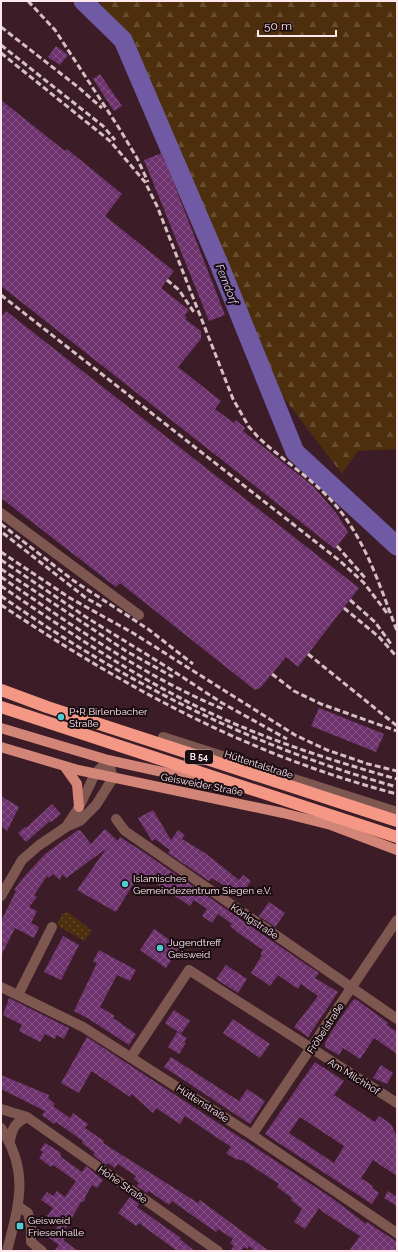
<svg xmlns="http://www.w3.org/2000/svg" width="398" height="1252" font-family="Raleway,sans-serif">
<defs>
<pattern id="green-dots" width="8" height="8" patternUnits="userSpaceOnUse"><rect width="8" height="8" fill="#4d2f0e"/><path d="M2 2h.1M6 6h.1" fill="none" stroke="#684d31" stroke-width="1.8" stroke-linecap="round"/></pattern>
<pattern id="forest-firs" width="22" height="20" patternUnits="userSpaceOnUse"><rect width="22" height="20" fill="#4d2f0e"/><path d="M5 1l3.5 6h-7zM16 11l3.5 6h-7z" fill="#684d31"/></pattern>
<pattern id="building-cross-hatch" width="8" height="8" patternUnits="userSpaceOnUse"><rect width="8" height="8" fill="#6e336e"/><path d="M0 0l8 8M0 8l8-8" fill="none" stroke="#845183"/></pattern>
</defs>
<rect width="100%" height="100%" fill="#3c1d27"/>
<path fill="url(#green-dots)" d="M68 912 92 931 84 941 57 925 62 914Z"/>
<path fill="url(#forest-firs)" d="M100 1H397V449L358 451 342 474 275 386 214 230Z"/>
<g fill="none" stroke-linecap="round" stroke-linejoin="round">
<path stroke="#705aa4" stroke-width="19" d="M83 1 123 40 219 264 295 452 397 546"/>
</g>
<path fill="url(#building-cross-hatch)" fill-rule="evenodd" d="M56 46 68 55 60 65 48 57Z
M100 74 122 106 114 111 93 79Z
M1 100 65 151 67 149 122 194 105 216 174 271 161 288 189 310 184 316 187 317 185 319 201 331V339L178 367 221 401 215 409 234 423 236 420 245 428 243 431 313 486 337 514 348 532 335 549 1 286Z
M162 153 225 315 209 321 144 160Z
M6 311 359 588 298 667 286 657 260 688 255 690 120 583 116 587 1 498V317Z
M319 708 384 734 376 752 311 726Z
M1 796 19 807 7 831 1 825Z
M52 804 61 814 51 822 50 821 26 842 18 833 25 827 26 828Z
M153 810 171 840 178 830 185 835 182 839 205 853 239 880 243 875 251 881 239 897 232 891 230 895 224 892 223 885 212 878 209 881 168 853 170 850 155 839 152 841 138 818Z
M105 829 118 841 120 837 145 853 304 963 319 973 315 978 338 992 308 1037 294 1027 318 996 301 984 298 989 278 975 270 986 251 973 262 955 260 954 263 950 237 932 230 926 232 924 218 914 212 923 202 916 207 909 194 900 190 906 140 873 116 912 77 890 106 849 66 878 62 874 60 880 53 874 49 878 47 876 34 895 37 897 29 907 37 911 31 923 39 927 34 938 15 928 1 956V921L16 891 14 890 24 877 45 854 78 830 81 831 91 844Z
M269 902 285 913 275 927 259 916Z
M154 929 180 947 166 968 140 950Z
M63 936 79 945 61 980 44 972Z
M99 950 136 970 130 981 117 975 100 1007 115 1016 113 1018 136 1034 129 1045 89 1019 74 1011 97 963 93 961Z
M226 965 247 979 238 993 216 979Z
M9 998 69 1028 64 1039 57 1035 55 1039 45 1034 40 1042 19 1031 22 1025 3 1015Z
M356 999 388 1023 387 1025 397 1032V1054L374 1038 360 1059 343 1048 339 1055 325 1047V1043L333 1029 353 1000Z
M174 1010 190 1021 181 1034 165 1023Z
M233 1019 270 1044 260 1058 223 1033Z
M177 1032 187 1038 184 1042 186 1043 179 1054 168 1047Z
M87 1037 332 1198 366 1224 367 1222 397 1242V1251H349L360 1236 323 1212 319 1208 305 1229 294 1222 302 1209 291 1200 292 1198 277 1187 279 1184 244 1161 238 1159 237 1160 226 1153 231 1147 185 1116 180 1124 156 1108 153 1113 132 1094 130 1097 93 1072H91L79 1093 61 1083Z
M171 1057 239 1101 247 1089 265 1101 250 1124 164 1067Z
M315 1062 344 1081 334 1095 375 1122 379 1116 391 1124 397 1137V1176L373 1160 361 1178 373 1186 372 1188 379 1193 372 1204 265 1134ZM300 1117 344 1146 334 1163 289 1133Z
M381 1065 393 1073 387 1084 373 1078Z
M1 1075 49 1095 48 1098 55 1104 53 1106 70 1118 73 1113 88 1124 85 1128 104 1141 103 1143 198 1203 200 1200 269 1251H255L249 1246 247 1249 244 1247 241 1251H230L234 1246 230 1243 233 1239 218 1229 216 1232 172 1201 169 1205 149 1191 147 1193 137 1186 139 1183 134 1179 136 1176 118 1164 115 1168 108 1163 106 1165 93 1155 95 1153 82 1143 83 1141 56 1122 54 1124 42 1115 45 1111 1 1089Z
M45 1143 60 1152 61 1157 82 1172 86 1166 103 1180 97 1188 92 1185 85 1197V1201L81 1202 62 1235 65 1238 63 1240 78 1251H54L59 1245 49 1238 59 1224 47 1216 53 1208 41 1200 47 1192 53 1196 57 1191 65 1197 76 1181 53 1165 51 1167 39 1158 43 1152 40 1150Z
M388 1191 397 1197V1206L384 1198Z
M130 1197 139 1204 137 1207 181 1238 180 1239 195 1251H177L139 1223 136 1226 118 1213Z"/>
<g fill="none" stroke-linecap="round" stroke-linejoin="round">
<path stroke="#7e5850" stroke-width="10" d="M1 513 139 615
M163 737 397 812
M116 819 125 831 397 1019
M66 827 79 807 95 774 108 760
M1 896 22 860 38 846 66 827 80 821 96 805 113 778 108 760
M1 987 83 1027 252 1135 397 1233
M18 995 52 927
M131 1057 189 970 397 1103
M1 1109 27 1117 218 1251
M1 1128C30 1172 19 1204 7 1251
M252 1135 397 920
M10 1141C12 1128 15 1123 27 1117
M18 1206 28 1213 31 1227V1242L42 1251"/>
<path stroke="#d38577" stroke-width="10" d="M1 728 108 760 222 785
M1 747 78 770 283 813 331 825 397 850
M65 767 77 784 79 807"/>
<path stroke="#f49785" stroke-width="12" d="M1 690 47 707 397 821"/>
<path stroke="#d6bec5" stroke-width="3" stroke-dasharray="6 3" stroke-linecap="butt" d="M28 1 55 30 119 128 137 158 148 182
M1 27 78 87 102 108
M1 45 103 126 115 140
M1 53 110 141 145 182 157 206 233 399 249 427 258 437C280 458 307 475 328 497 364 534 379 584 397 631
M167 280 179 290 195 314
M1 295 340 561 364 583 387 613
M1 524 74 581 148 629 193 664
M3 533 86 598 104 608
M337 546 366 579
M1 552 70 598 133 633 295 735 327 750 368 764 397 771
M1 560 89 619 167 667 222 703 287 739
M1 569 126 651 173 677
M1 577C72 625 143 676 223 709
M1 586C64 629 129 673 198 707 261 738 329 760 397 779
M1 596C126 683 250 746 397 787
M350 600 375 622 391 644
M1 605C128 689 248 755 397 794
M344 608 379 637 397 657
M308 654 397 726
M272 674 294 691 321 704 397 731"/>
<path stroke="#f49785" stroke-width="12" d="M1 707 397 837"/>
</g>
<g fill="#51ccd2" stroke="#1a0c11" stroke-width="1.5">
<circle cx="61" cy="717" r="4"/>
<circle cx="125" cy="884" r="4"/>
<circle cx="160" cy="948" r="4"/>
<rect x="16" y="1222" width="8" height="8" rx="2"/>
</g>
<g text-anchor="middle" stroke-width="4" stroke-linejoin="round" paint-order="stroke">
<rect fill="#1a0c11" stroke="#baa6ac" stroke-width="1" x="185" y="750" width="28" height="14" rx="3"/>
<g font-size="9" font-weight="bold" fill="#fee8ee">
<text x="199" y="760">B 54</text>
</g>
<g font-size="10" fill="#fee8ee" stroke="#1a0c11" text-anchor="start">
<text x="69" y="715">P+R Birlenbacher<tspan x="69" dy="12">Straße</tspan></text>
<text x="133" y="882">Islamisches<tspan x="133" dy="12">Gemeindezentrum Siegen e.V.</tspan></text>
<text x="168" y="946">Jugendtreff<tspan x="168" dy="12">Geisweid</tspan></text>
<text x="28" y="1224">Geisweid<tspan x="28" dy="12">Friesenhalle</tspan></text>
</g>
<g font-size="10" fill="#fee8ee" stroke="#1a0c11">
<text transform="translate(259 764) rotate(18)" y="4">Hüttentalstraße</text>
<text transform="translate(202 784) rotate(11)" y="4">Geisweider Straße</text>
<text transform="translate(255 921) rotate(34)" y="4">Königstraße</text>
<text transform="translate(325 1028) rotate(-57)" y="4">Fröbelstraße</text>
<text transform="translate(354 1076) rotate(32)" y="4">Am Milchhof</text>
<text transform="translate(203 1103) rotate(33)" y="4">Hüttenstraße</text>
<text transform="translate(123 1184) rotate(35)" y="4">Hohe Straße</text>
</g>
<g font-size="11" font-style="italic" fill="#dcd2fd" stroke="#1a0c11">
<text transform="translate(227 284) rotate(68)" y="4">Ferndorf</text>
</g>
</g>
<rect width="398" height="1252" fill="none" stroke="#fee8ee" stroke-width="4"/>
<path d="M258 30v6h78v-6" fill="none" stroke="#fee8ee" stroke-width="2"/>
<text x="264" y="30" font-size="12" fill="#fee8ee" stroke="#1a0c11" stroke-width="3" paint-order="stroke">50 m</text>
</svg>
